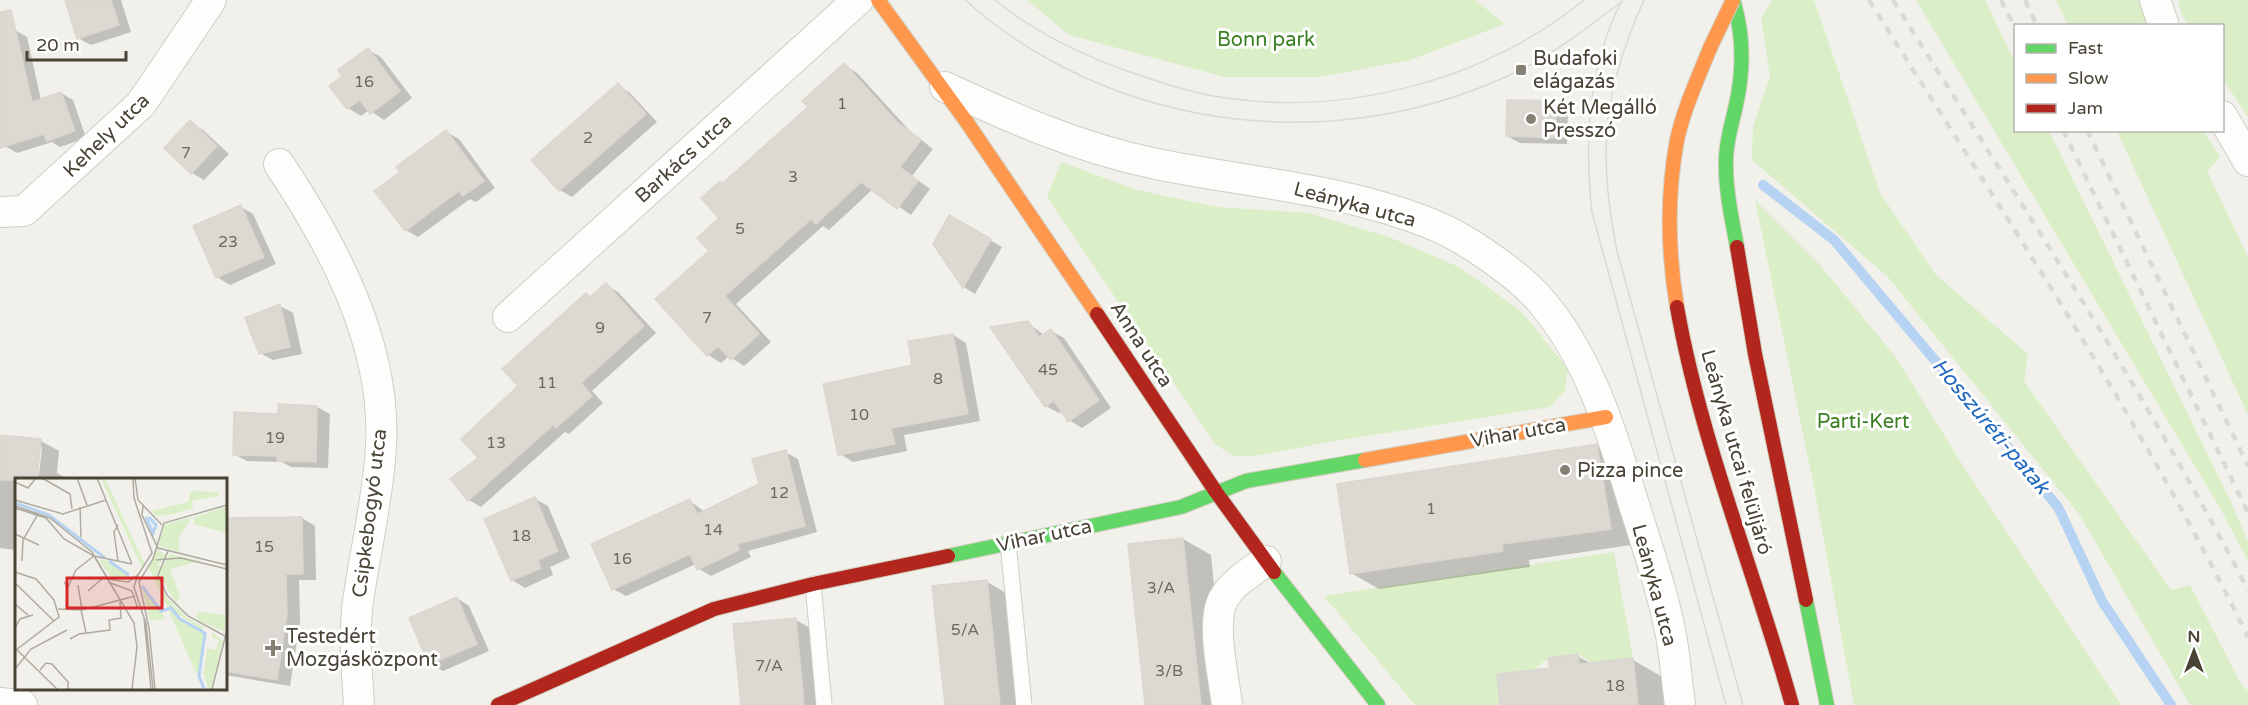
<svg xmlns="http://www.w3.org/2000/svg" width="2248" height="705" font-family="'Varela Round',sans-serif">
<rect width="100%" height="100%" fill="#f2f0ea"/>
<path fill="#daeec7" d="M1027 0H1475L1505 24 1410 60 1320 77H1225L1069 35Z
M1772 0H1814L1880 193 1936 275 2028 354 2024 381 2171 590 2190 585 2241 684 2248 691V705H2190L2079 514 1887 276 1752 160 1753 127 1770 76 1761 19Z
M1916 0H1985L2015 63 2016 130 2049 131 2230 500 2248 542V561L2220 508Z
M2056 0H2138L2149 25H2068Z
M2178 0H2248V117L2223 79 2222 26 2188 25 2182 16Z
M2117 131H2204L2220 157 2207 171 2248 257V415Z
M1061 162 1137 190 1218 207 1309 213 1389 237 1459 267 1521 311 1568 369 1565 390 1550 407 1329 442 1255 456H1233L1215 444 1047 197Z
M1755 200 1819 264 1895 356 1967 472 2121 705H1854L1815 492Z
M1614 552 1633 658 1592 663 1578 654 1548 658 1535 669 1497 674 1500 705H1415L1324 596Z"/>
<path fill="#0003" fill-rule="evenodd" d="M66 0H121L131 32 91 45 78 38Z
M15 30 27 37 41 100 61 93 73 100 86 138 60 147 52 142 17 153 5 146 0 130V33Z
M368 50 381 57 412 98 384 120 369 110 361 116 348 108Z
M844 65 857 73 910 131 933 149 912 176 930 189 911 215 873 189 829 230 823 226 736 304 771 342 744 366 729 356 721 363 708 355 657 300 711 251 721 218 724 184 810 108Z
M618 85 630 93 657 122 572 197 560 190Z
M1555 103 1568 110 1567 144 1520 143 1507 136Z
M190 122 203 130 229 154 204 180 192 173Z
M446 132 459 139 495 188 476 202 470 199 418 237 406 230Z
M241 207 253 214 276 264 230 285 217 277Z
M950 217 1002 247 975 294 964 287 935 244Z
M606 285 618 292 656 333 592 391 603 403 569 434 565 432 481 507 469 500 481 458 520 386 586 295 592 298Z
M280 306 293 313 302 354 273 360 260 353Z
M1028 323 1044 335 1051 331 1064 338 1111 408 1082 428 1069 420 1063 411 1059 413 1046 406Z
M953 335 966 343 980 421 904 435 907 451 853 462 840 454 914 366Z
M317 407 330 414 328 468 291 467 282 462 247 461 234 454 279 415Z
M0 437 41 441 59 451 57 473 69 480H16V550L0 548ZM39 447H42L39 475 36 474Z
M1596 446 1624 462 1638 544 1529 560 1530 567 1379 589 1351 573Z
M785 452 798 459 817 532 748 551 751 557 711 576 699 569 696 564 626 596 613 589 690 501 705 512 761 485Z
M535 499 548 506 570 558 550 567 553 575 525 588 512 580Z
M302 518 315 526 316 580H299L300 622 290 686 225 675V520Z
M1183 539 1211 555 1226 705H1146L1130 545Z
M987 582 1015 598 1026 705H946Z
M457 598 469 606 489 651 443 671 430 664Z
M796 620 824 636 830 705H742Z
M1577 656 1592 664 1633 660 1664 678 1667 705H1502L1551 669Z"/>
<g fill="none" stroke-linecap="round" stroke-linejoin="round">
<path stroke="#b6d3f3" stroke-width="10" d="M1763 185 1834 240 2058 507 2102 601 2171 705"/>
</g>
<path fill="#dbd9d2" stroke="#dad7cf" stroke-width="1.5" d="M65 0H111L119 25 77 39Z
M11 10 32 102 61 92 75 131 47 141 44 134 0 148V12Z
M368 48 400 91 370 114 360 100 347 109 329 86 342 76 338 70Z
M844 63 897 122 921 140 900 167 918 181 897 209 861 182 816 224 811 219 725 296 759 334 731 360 718 346 707 356 655 299 709 251 697 238 719 218 701 198 720 181 723 183 808 107 802 101Z
M618 83 646 114 559 191 531 160Z
M1507 100 1556 101 1555 138 1506 136Z
M190 120 217 146 191 174 164 148Z
M446 130 484 181 463 196 459 191 405 231 374 191 400 172 396 167Z
M241 205 264 257 216 278 193 226Z
M949 215 991 239 963 288 933 244Z
M606 283 644 326 581 383 592 396 556 428 553 425 468 501 450 479 478 458 461 439 518 386 502 369 586 293 590 297Z
M280 304 290 347 259 354 245 318Z
M1028 321 1039 337 1051 329 1099 400 1068 422 1054 401 1045 407 990 327Z
M953 334 968 414 891 428 895 444 838 455 823 384 912 365 908 341Z
M278 404 317 406 316 462 277 461V456L233 455 234 412 278 414Z
M0 435 41 439 37 480H0Z
M1597 444 1611 529 1502 544 1503 551 1350 574 1337 484Z
M786 450 805 526 737 544 739 550 697 570 690 554 612 590 591 544 690 499 697 514 759 484 752 459Z
M535 497 558 551 538 560 541 568 511 581 484 519Z
M302 517 303 574H286L287 614 277 680 225 671V518Z
M1183 538 1201 705H1145L1128 544Z
M987 580 1000 705H945L932 586Z
M457 597 477 644 429 665 409 618Z
M796 618 804 705H741L733 624Z
M1578 654 1579 664 1633 658 1638 705H1500L1497 674 1550 668 1548 658Z"/>
<g fill="none" stroke-linecap="round" stroke-linejoin="round">
<g stroke="#d0cdc7" stroke-width="17">
<path id="lane" d="M1008 543 1024 705
M813 584 824 705"/>
</g>
<g stroke="#d0cdc7" stroke-width="32">
<path id="street" d="M2155 0 2164 26
M945 87C1011 118 1080 148 1152 163 1246 183 1346 188 1436 226 1467 239 1519 275 1541 301 1588 356 1610 427 1631 495 1645 541 1662 588 1671 635 1675 658 1677 682 1680 705
M2222 116 2248 161
M279 164C333 245 387 345 381 447 378 501 364 555 357 609 354 642 357 673 359 705
M0 212 24 211 141 104 211 0
M508 317 858 0
M0 703 22 705
M1227 705C1224 678 1210 621 1224 598 1233 582 1251 572 1266 561"/>
</g>
<g stroke="#d1cec0" stroke-width="16">
<path id="fast" d="M1733 0C1744 35 1744 69 1736 105 1732 124 1726 141 1726 160 1725 189 1732 219 1737 247
M948 556 1181 507 1246 481 1365 460
M1274 572 1378 705
M1806 600 1827 705"/>
</g>
<g stroke="#d1cec0" stroke-width="16">
<path id="slow" d="M878 0 966 121 1097 314
M1677 307C1668 253 1667 194 1677 140 1684 108 1698 78 1710 48
M1365 460 1606 417"/>
</g>
<g stroke="#d1cec0" stroke-width="16">
<path id="jam" d="M1737 247 1755 354 1806 600
M1677 307C1701 443 1755 572 1792 705
M1097 314 1216 492 1274 572
M498 705 714 609 813 584 948 556"/>
</g>
<use href="#lane" stroke="#fdfdfc" stroke-width="15"/>
<use href="#street" stroke="#fdfdfc" stroke-width="30"/>
<use href="#fast" stroke="#63d668" stroke-width="14"/>
<use href="#slow" stroke="#ff974d" stroke-width="14"/>
<use href="#jam" stroke="#b3261e" stroke-width="14"/>
<path stroke="#d9d9d8" stroke-width="1.5" d="M965 0C1115 134 1343 159 1522 69 1558 51 1588 27 1620 3
M995 0C1035 33 1082 55 1130 72 1161 83 1194 94 1226 98 1350 116 1487 79 1584 0
M1622 0C1588 67 1584 139 1592 212L1726 705
M1644 0C1603 92 1597 151 1617 251L1743 705"/>
<path stroke="#d9d9d8" stroke-width="4.5" stroke-dasharray="8 8" stroke-linecap="butt" d="M1869 0C2000 209 2139 415 2248 637
M1893 0C2015 195 2142 386 2248 590
M2001 0 2016 30
M2025 0 2037 26
M2063 130 2248 513
M2087 130 2248 466"/>
<g stroke="#d1cec0" stroke-width="16" stroke-linecap="butt">
<path id="slow-bridge" d="M1710 48 1733 0"/>
</g>
<use href="#slow-bridge" stroke="#ff974d" stroke-width="14"/>
</g>
<g fill="#848074" stroke="#fff" stroke-width="2">
<rect x="1515" y="64" width="12" height="12" rx="3"/>
<circle cx="1531" cy="119" r="6"/>
<circle cx="1565" cy="470" r="6"/>
<path d="M270 639h6v6h6v6h-6v6h-6v-6h-6v-6h6z"/>
</g>
<g text-anchor="middle" stroke-width="6" stroke-linejoin="round" paint-order="stroke">
<g font-size="16" fill="#6e695c">
<text x="364" y="87">16</text>
<text x="842" y="109">1</text>
<text x="588" y="143">2</text>
<text x="186" y="158">7</text>
<text x="793" y="182">3</text>
<text x="740" y="234">5</text>
<text x="228" y="247">23</text>
<text x="707" y="323">7</text>
<text x="600" y="333">9</text>
<text x="1048" y="375">45</text>
<text x="938" y="384">8</text>
<text x="547" y="388">11</text>
<text x="859" y="420">10</text>
<text x="275" y="443">19</text>
<text x="496" y="448">13</text>
<text x="779" y="498">12</text>
<text x="1431" y="514">1</text>
<text x="713" y="535">14</text>
<text x="521" y="541">18</text>
<text x="264" y="552">15</text>
<text x="622" y="564">16</text>
<text x="1161" y="593">3/A</text>
<text x="965" y="635">5/A</text>
<text x="769" y="671">7/A</text>
<text x="1169" y="676">3/B</text>
<text x="1615" y="691">18</text>
</g>
<g font-size="20" fill="#3a8021" stroke="#fff">
<text x="1266" y="46">Bonn park</text>
<text x="1863" y="428">Parti-Kert</text>
</g>
<g font-size="20" fill="#484334" stroke="#fff" text-anchor="start">
<text x="1533" y="65">Budafoki<tspan x="1533" dy="23">elágazás</tspan></text>
<text x="1543" y="114">Két Megálló<tspan x="1543" dy="23">Presszó</tspan></text>
<text x="1577" y="477">Pizza pince</text>
<text x="286" y="643">Testedért<tspan x="286" dy="23">Mozgásközpont</tspan></text>
</g>
<g font-size="20" fill="#484334" stroke="#fff">
<text transform="translate(106 135) rotate(-44)" y="7">Kehely utca</text>
<text transform="translate(683 158) rotate(-42)" y="7">Barkács utca</text>
<text transform="translate(1355 204) rotate(15)" y="7">Leányka utca</text>
<text transform="translate(1142 344) rotate(57)" y="7">Anna utca</text>
<text transform="translate(1518 432) rotate(-10)" y="7">Vihar utca</text>
<text transform="translate(1737 452) rotate(74)" y="7">Leányka utcai felüljáró</text>
<text transform="translate(369 513) rotate(-83)" y="7">Csipkebogyó utca</text>
<text transform="translate(1044 535) rotate(-12)" y="7">Vihar utca</text>
<text transform="translate(1655 585) rotate(75)" y="7">Leányka utca</text>
</g>
<g font-size="21" font-style="italic" fill="#2369bf" stroke="#fff">
<text transform="translate(1991 426) rotate(50)" y="7">Hosszúréti-patak</text>
</g>
</g>
<g transform="translate(15 478)">
<rect width="212" height="212" fill="#f2f0ea"/>
<path d="M86 0H90L121 68 130 86 127 90ZM176 13 204 14 203 18 177 23 178 30 158 36 143 38 136 33 173 24ZM211 29V55L179 46V39ZM177 39 164 59V74L143 67 150 47ZM142 71 150 77V81L140 83H149L142 86 146 88 142 97 152 120 172 140 189 149 187 152 152 129 134 90ZM155 76 185 83 155 91 165 118 161 125 144 95ZM84 82 94 83 116 101H97ZM126 108 148 136 150 141 135 142ZM153 131 189 156 184 194 181 195ZM184 134 211 137 209 153 184 143 181 138ZM197 154 208 163 196 211H193L189 196 192 170 201 172 204 162 197 159Z" fill="#daeec7"/>
<path fill="none" stroke="#b6d3f3" stroke-width="3" d="M0 25 34 37 90 80M131 39 138 55 141 47 134 39M94 83 114 97M127 108 146 133 156 130 165 141 190 155 184 198 189 211"/>
<path fill="none" stroke="#aeaba1" stroke-width="1.5" d="M27 0 55 16 57 31M62 0 72 27M82 0 117 86M120 0 123 22 147 47M0 4 13 10 21 0M0 22 48 36 91 22M0 28 35 40 77 74 93 101 113 104 123 97 137 75 119 20 118 0M128 28 127 37 143 70 212 87M65 29 66 59M0 30 31 40 49 61 79 78 117 86M0 56 24 67M153 73 143 97 152 117 173 138 210 158M79 78 119 145 122 169 117 211M141 82 166 80 212 91M7 83 8 62 23 36M103 83 99 54 103 47M0 94 21 101 39 122 44 139 1 172M123 96 119 109 131 146 138 211M49 104 53 109 61 92 79 78M93 104 117 113 123 131M0 105 39 143M63 107 67 132M73 113 89 99M0 126 14 138M43 131 67 132 120 118M66 132 71 155M129 140 136 211M0 150 5 141 18 137M55 161 64 156 95 152 94 142 106 140 105 124M1 171 42 211M0 191 16 171 52 152M25 192 31 185 37 186 53 204V211M140 211 134 150 124 104 138 81 149 45 212 27M197 211 212 152"/>
<path fill="#d62828" fill-opacity="0.15" stroke="#d62828" stroke-width="3" d="M52 100H147V130H52Z"/>
<rect width="212" height="212" fill="none" stroke="#484334" stroke-width="3"/>
</g>
<rect x="2014" y="24" width="210" height="108" fill="#ffffff" stroke="#b6b4ae" stroke-width="1.5"/>
<rect x="2026" y="44" width="30" height="9" fill="#63d668" stroke="#b6b4ae" stroke-width="1.5"/>
<text x="2068" y="54" font-size="18" fill="#484334">Fast</text>
<rect x="2026" y="74" width="30" height="9" fill="#ff974d" stroke="#b6b4ae" stroke-width="1.5"/>
<text x="2068" y="84" font-size="18" fill="#484334">Slow</text>
<rect x="2026" y="104" width="30" height="9" fill="#b3261e" stroke="#b6b4ae" stroke-width="1.5"/>
<text x="2068" y="114" font-size="18" fill="#484334">Jam</text>
<g transform="translate(2194 651)" stroke="#ffffff" stroke-width="4.5" paint-order="stroke">
<path d="M0-4.5L10 22L0 15L-10 22Z" fill="#484334"/>
<text y="-9" font-size="16" font-weight="bold" text-anchor="middle" fill="#484334">N</text>
</g>
<path d="M27 51v9h99v-9" fill="none" stroke="#484334" stroke-width="3"/>
<text x="36" y="51" font-size="18" fill="#484334" stroke="#ffffff" stroke-width="4.5" paint-order="stroke">20 m</text>
</svg>
